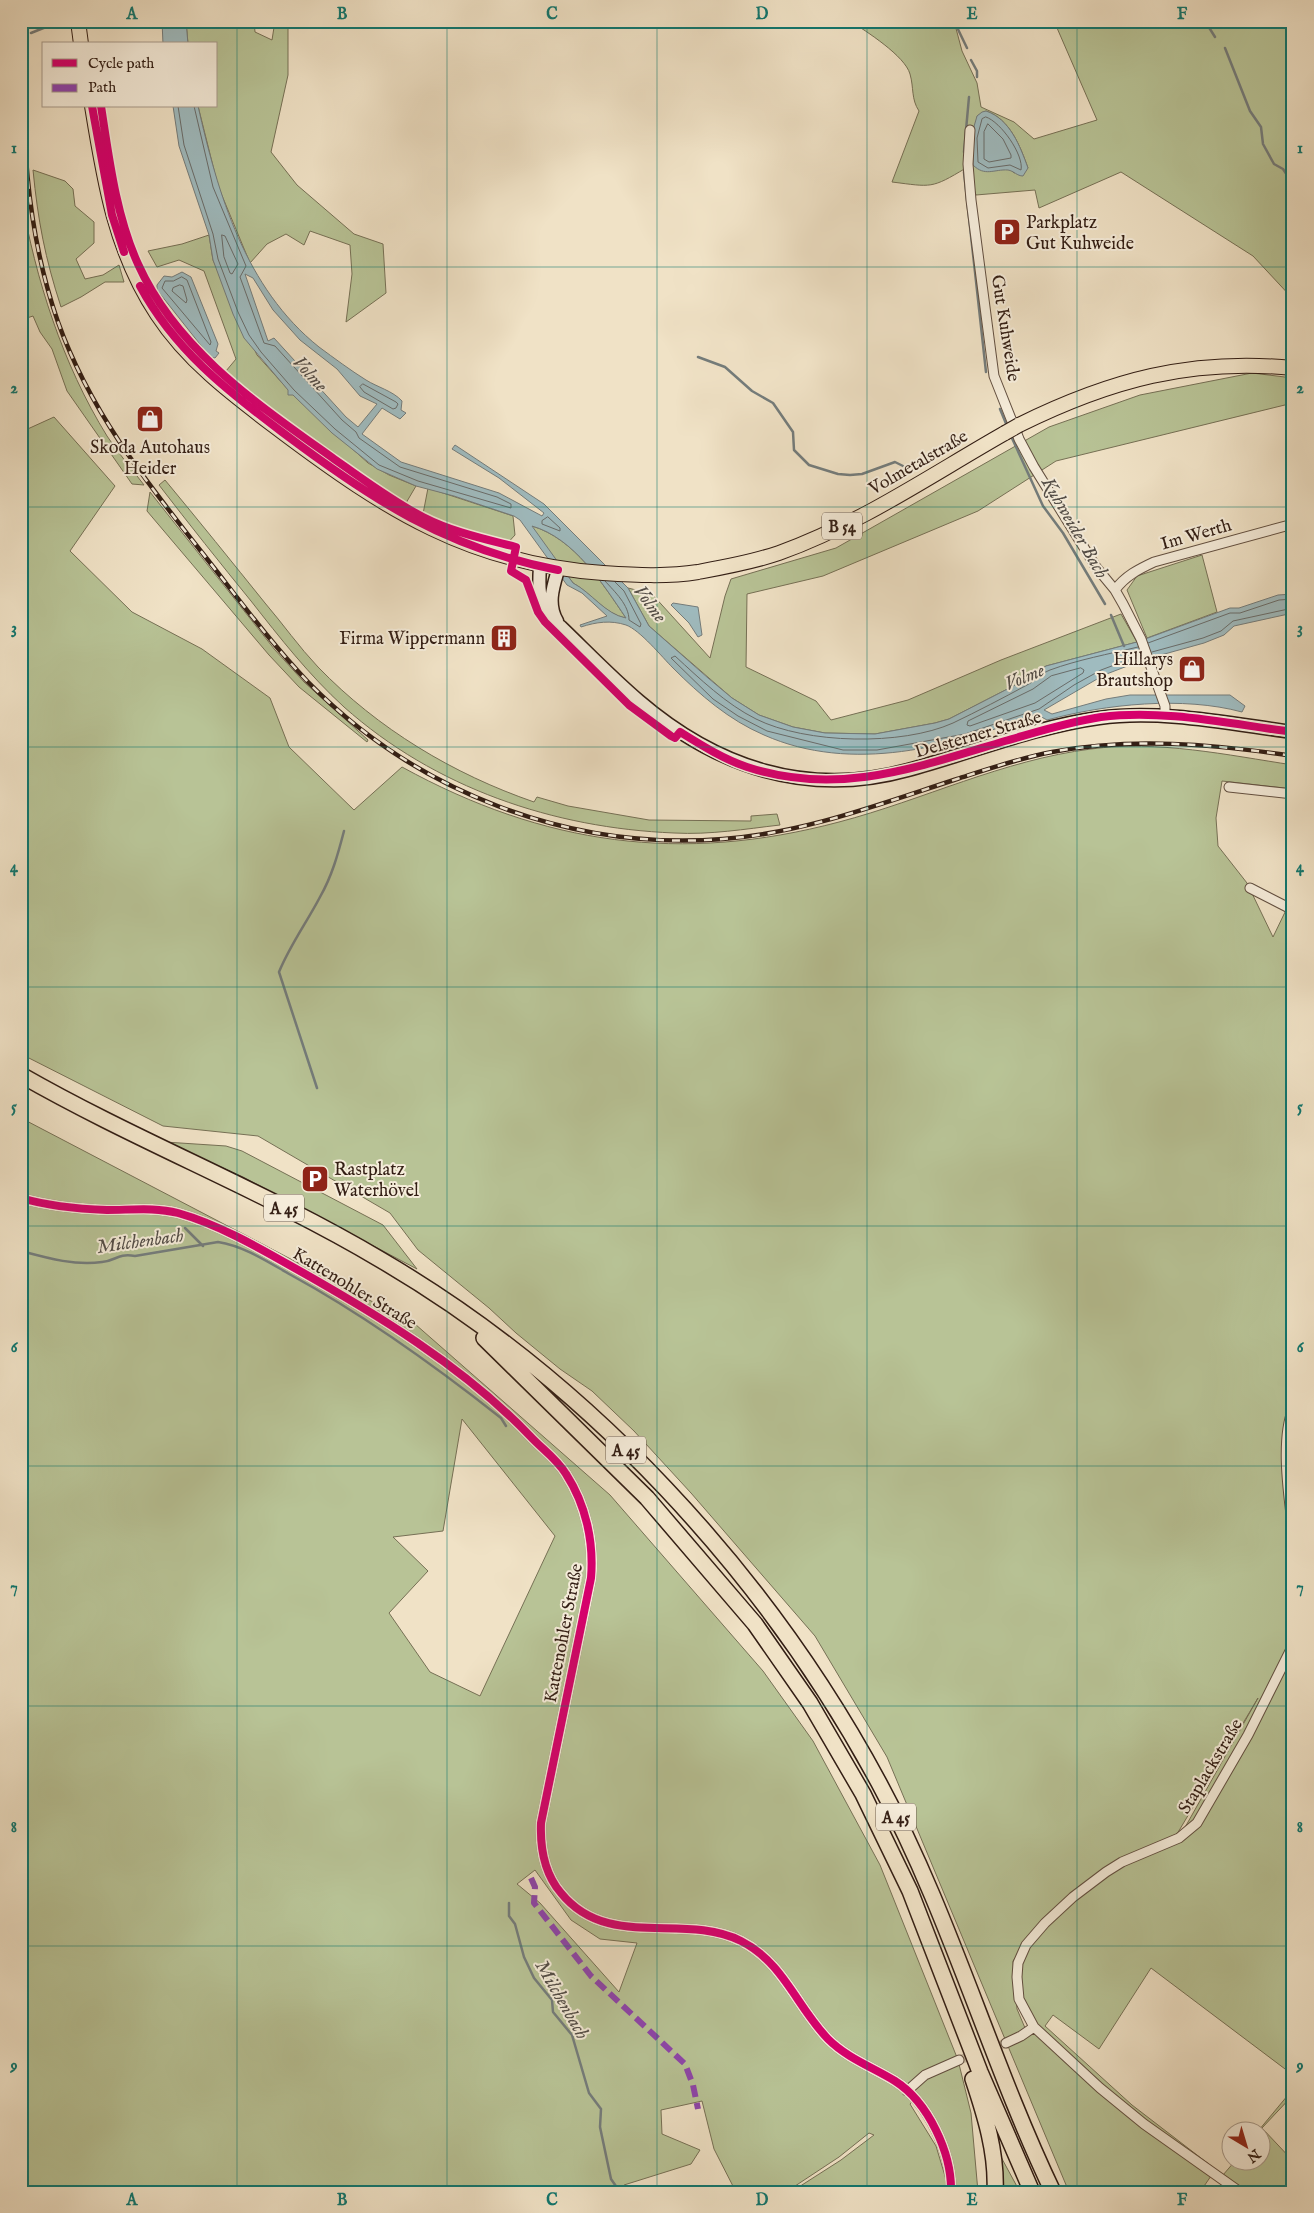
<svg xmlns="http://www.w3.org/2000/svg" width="1314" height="2213" font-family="'IM FELL English',serif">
<rect width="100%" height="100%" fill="#f0e2c6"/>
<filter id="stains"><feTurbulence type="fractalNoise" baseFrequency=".004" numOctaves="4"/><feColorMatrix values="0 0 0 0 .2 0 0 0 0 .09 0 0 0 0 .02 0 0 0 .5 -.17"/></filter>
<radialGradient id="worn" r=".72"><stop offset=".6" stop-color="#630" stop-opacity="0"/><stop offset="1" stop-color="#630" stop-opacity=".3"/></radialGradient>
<path fill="#b8c396" stroke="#767055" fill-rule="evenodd" d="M186 21H254L255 32 272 40 275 21H288V75L271 152 297 185 354 234 383 244 386 293 346 322 352 274 350 245 310 231 304 245 286 234 267 244 250 263 218 186 198 106H216V44H188Z
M850 21H954L962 51 977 83 981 107 1014 122 1034 139 1097 120 1054 21H1293V299L1253 256 1121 172 1039 208 1035 190 976 195 966 168C931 189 932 187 892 182L919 111C911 99 914 88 910 74 905 56 866 31 850 21ZM986 111C1010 119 1020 146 1028 168L1014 173 1011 170 977 116Z
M33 170 65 181 73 189 75 206 94 222V243L76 259 85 279 103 275 119 265 124 282H105L81 297 61 307C45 258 38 221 33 170Z
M21 196C36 280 62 363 107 436 118 453 132 469 144 485L132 484 67 391 52 349 40 332 33 316 21 320Z
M209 235 213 260 257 355 293 395 368 463 389 475 416 486 406 503C341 466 283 418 226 371L236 359 204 271 179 260 157 267 148 251 182 244Z
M1252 373 1293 378V403L1056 461 978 511 823 576 747 594 746 667 816 701 831 720 908 700 1001 660 1121 614 1137 642 1046 666 1027 679 949 719 935 723 875 734 825 733 793 727 759 715 732 698 649 626 628 588 652 594 710 658 725 596 731 579 836 548 1049 427 1140 395Z
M54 417 115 486 70 551 132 612 202 649 270 698 289 747 354 810 402 767C544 845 681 864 839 822 923 800 1003 760 1091 749 1158 740 1227 755 1293 765V789L1222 781 1216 818 1218 846 1247 883 1273 937 1287 908 1293 912V1398L1284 1425 1283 1464 1293 1565V2075L1151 1968 1099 2049 1053 2015 1045 2026 1132 2105 1223 2175 1235 2161 1262 2160V2130H1259L1293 2089V2095L1262 2128 1293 2161V2192H1245L1221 2178 1144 2124 1100 2088 1034 2027 1027 2016 1017 1988 1018 1963 1026 1945 1045 1923 1106 1872 1122 1862 1179 1838 1258 1698 1177 1834 1123 1859 1087 1883 1043 1920 1013 1961 1017 2009 1028 2035 1035 2033 1098 2091 1143 2127 1211 2176 1200 2192H1069L887 1757 815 1636 691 1493 634 1431 592 1391 560 1369 516 1333 489 1308 418 1250 390 1213 258 1136 163 1126 21 1054V432Z
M165 480C199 521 232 562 265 603 283 624 299 647 318 667 378 729 453 774 534 802L537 797 568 806 649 820 751 821V816L777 814 780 825C745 829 710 835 674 833 553 828 435 788 344 707 309 675 280 638 251 601 220 563 189 524 159 485Z
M428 488 513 516 515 535 503 548 423 514Z
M150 492 275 650 304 682 368 740 367 742 299 687 269 655 147 511Z
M532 526C575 539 602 583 626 618 606 615 591 593 573 583L532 529Z
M1202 555 1217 612 1147 638 1127 590 1137 576Z
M21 1118 415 1324 610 1495 763 1671 813 1741 880 1865 958 2060 971 2113 978 2192H951L942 2143 914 2100 910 2104 936 2146 948 2186 947 2192H791L841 2160 874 2135 869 2133 839 2157 786 2192H736L714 2149 702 2101 661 2110 662 2134 700 2150 691 2164 624 2185V2192H21ZM462 1419 555 1536 480 1696 430 1672 389 1613 428 1571 393 1537 443 1531ZM535 1870 571 1920 600 1939 637 1943 619 1992 540 1903 517 1884Z
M165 1142 226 1146 242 1151 383 1225 417 1269 243 1177Z
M1001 2157 1020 2192H1001Z"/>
<path fill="#9fbbbf" stroke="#747c7b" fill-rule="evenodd" d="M162 21H186L188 44H163Z
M173 106H198C218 194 245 288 319 347 334 358 350 370 366 380 377 387 393 391 402 401L401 410 406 413 400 419 382 408 362 434 401 462 499 493 542 516 544 513 499 478 452 449 455 445 544 504 628 588 649 626 708 678 732 698 759 715 793 727 825 733 875 734 935 723 949 719 1027 679 1046 666 1137 642 1230 608H1239L1278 595 1293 594V613L1234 626 1224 635 1204 643 1143 660 1104 675 1044 710 1052 714 1106 699 1130 695H1230L1245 706 1242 712C1183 696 1106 704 1047 720L1036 714C952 747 852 774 764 735 729 720 700 695 673 668 662 657 640 630 626 625 611 620 596 622 581 627L580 625 607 616 582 593 567 585 520 520 514 516 454 496 416 486 377 469 332 433 293 395H288V390L244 338 233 314 213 260 209 235 179 146ZM245 274 253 278 273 310 300 340 337 369 360 396 377 404 358 427 346 417 274 338 268 341ZM532 526C574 538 603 584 626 618 605 614 592 593 573 583Z
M986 111C1010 119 1020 146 1028 168L1023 176C1017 176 1014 171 1008 170 994 169 985 177 973 165V130L977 116 982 112Z
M182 272 191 277 218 344 216 351 219 353 215 358 210 357 157 290V285L164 276 172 277Z
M673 603 698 607 702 635 698 637 689 623 671 605Z"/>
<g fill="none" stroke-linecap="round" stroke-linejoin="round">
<path stroke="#696c6a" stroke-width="1" d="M178 106 184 145 213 234 218 259 238 312 249 335 261 352 294 390 335 429 379 465 418 481 511 508V504L497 497 400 467 359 438 356 432 342 420 275 346 264 343 240 277 246 266 213 187 194 106
M986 117C1001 122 1024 155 1021 170L1010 165 988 168 978 162 977 138 982 119Z
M988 124 1003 139 1011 155V158L989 162 984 159V132Z
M222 235 225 236 238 264 232 274 230 273 224 257Z
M182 277 187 280 211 342 210 345 162 288 165 281H173Z
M180 285 183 286 187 300 186 303 172 291 173 288Z
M363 384 396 402 398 404 396 408 393 409 364 392 360 387Z
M548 517 560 528V531L542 524V521Z
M605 581C615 592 629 605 629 620L640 627 641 624 624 591 615 582
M1148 643 1230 613H1240L1279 600 1293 599
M1138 647C1109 654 1077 660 1050 670 1042 673 1035 681 1027 685 1003 698 978 711 953 723 902 746 806 744 756 719 726 704 700 679 675 656L671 658 713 699 738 716 767 731 843 750H877L965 734 1039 709 1074 685 1101 670 1141 655
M1152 652 1203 638 1221 631 1233 621 1293 608
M1081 668 1084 670 1083 673 1035 703 970 726 967 725 968 721 1033 689 1051 676Z"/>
<path stroke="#747c7b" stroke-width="2.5" d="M954 21 967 48
M1205 21 1215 37
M31 33 61 21
M1225 48 1250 111 1261 127 1263 144 1274 164 1283 169 1293 184
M971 60 977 71V77
M964 152 969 97
M964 172 986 372
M21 204 25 203
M21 273 24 289 21 300
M698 357 725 367 752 391 773 403 793 432 794 450 809 465 838 474 850 475 862 474 895 462 903 466
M1000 409 1007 426
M1011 436 1043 506 1063 533 1105 604
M1111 615 1124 646
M317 1088 279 972C290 945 307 922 320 897 332 876 338 854 344 831
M185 1228 203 1246
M21 1251C47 1258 75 1266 102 1262 116 1261 117 1253 135 1256L218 1242C244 1246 268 1262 291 1275 366 1316 434 1365 501 1418L506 1426
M509 1903V1916L515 1924 524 1957 534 1978 552 2000 553 2012 572 2035 589 2093 601 2109 600 2127 611 2179 620 2192"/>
<path stroke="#cabba2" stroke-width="9" stroke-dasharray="9 4.5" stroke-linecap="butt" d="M959 2060 1006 2043"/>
<g stroke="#624f40" stroke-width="11">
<path id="street" d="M970 130 968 164 971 200 994 376 1019 439 1034 467 1096 567 1115 590 1123 604 1141 639 1165 706V717
M1115 590C1125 576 1139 569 1154 562L1293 524
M1229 787 1293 794
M1250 888 1293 910
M21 1198C48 1206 79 1209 107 1210 131 1210 155 1207 178 1213 217 1224 256 1246 291 1266 375 1313 463 1366 530 1436 542 1449 557 1459 566 1474 586 1505 594 1542 591 1578L541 1823C540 1849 544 1873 561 1893 608 1951 683 1912 741 1941 783 1962 797 2007 828 2039 847 2058 872 2067 895 2081 928 2102 952 2153 951 2192
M1293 1409C1280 1441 1289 1497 1293 1531
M1006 2043 1021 2036 1034 2027
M907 2091 925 2075 959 2060
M1240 2192 1144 2124 1100 2088 1034 2027 1019 1999 1017 1977 1018 1963 1026 1945 1045 1923 1073 1897 1106 1872 1122 1862 1179 1838 1197 1823 1248 1735 1293 1645"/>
</g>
<g stroke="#331e14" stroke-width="15">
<path id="secondary" d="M540 567C538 592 539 612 561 627 587 652 612 678 639 701 716 767 807 798 908 770 971 753 1034 727 1099 718 1161 709 1231 724 1293 732
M557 621C547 604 553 587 558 570"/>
</g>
<g stroke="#331e14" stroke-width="16">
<path id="primary" d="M78 21 81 44
M92 106C104 180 115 251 157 314 189 363 236 397 282 432 386 510 470 564 603 573 635 575 667 577 698 572 725 567 753 562 779 553 860 524 931 475 1005 433
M1019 425C1110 380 1191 358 1293 368"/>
</g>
<g stroke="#331e14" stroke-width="18">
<path id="highway" d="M21 1075C138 1142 265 1191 381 1260 588 1381 766 1573 879 1783 950 1914 989 2058 1053 2192
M484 1338 647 1498 755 1624 810 1703 863 1794 910 1891 980 2072 1032 2192
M973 2079C985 2115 997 2153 995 2192"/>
</g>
<use href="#street" stroke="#f5ecda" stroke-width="9"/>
<use href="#secondary" stroke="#f5ecda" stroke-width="12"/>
<use href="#primary" stroke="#f0e2c6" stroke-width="14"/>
<use href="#highway" stroke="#f0e2c6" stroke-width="15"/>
<g stroke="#331e14" stroke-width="4.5">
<path id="rail" d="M22 21C23 126 23 222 58 322 89 409 144 479 200 550 235 594 269 641 308 682 416 792 569 851 723 839 804 833 880 804 957 779 988 769 1020 758 1052 752 1132 737 1213 744 1293 756"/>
</g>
<use href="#rail" stroke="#f5ecda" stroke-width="2.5" stroke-dasharray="8" stroke-linecap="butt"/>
<g stroke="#331e14" stroke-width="16" stroke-linecap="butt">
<path id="primary-bridge" d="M1005 433 1019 425"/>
</g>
<use href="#primary-bridge" stroke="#f0e2c6" stroke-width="14"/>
<path stroke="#8e44ad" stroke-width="6" stroke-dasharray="12 6" stroke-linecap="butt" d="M531 1878 535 1887 534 1903 591 1976 685 2064 693 2085 698 2109"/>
<g stroke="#f5ecda" stroke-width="11">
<path id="cycleway" d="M92 106 112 215 124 252
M101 106C109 158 116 216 138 264 177 351 260 406 334 459 363 479 392 501 423 517 452 532 485 539 516 547L511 571 526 580 538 612 545 622 629 705 671 736 675 738 680 732C701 745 723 759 747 767 838 797 918 767 1005 741 1037 732 1068 722 1101 717 1164 709 1230 724 1293 732
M140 286C174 349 226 390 282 432 371 499 445 548 558 570
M21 1198C48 1206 79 1209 107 1210 131 1210 155 1207 178 1213 217 1224 256 1246 291 1266 375 1313 463 1366 530 1436 542 1449 557 1459 566 1474 586 1505 594 1542 591 1578L541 1823C540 1849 544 1873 561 1893 608 1951 683 1912 741 1941 783 1962 797 2007 828 2039 847 2058 872 2067 895 2081 928 2102 952 2153 951 2192"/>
</g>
<use href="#cycleway" stroke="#d6006c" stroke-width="8"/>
</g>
<path fill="none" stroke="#0f766e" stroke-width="1" stroke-opacity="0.55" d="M237 21V2192M447 21V2192M657 21V2192M867 21V2192M1077 21V2192M21 267H1293M21 507H1293M21 747H1293M21 987H1293M21 1226H1293M21 1466H1293M21 1706H1293M21 1946H1293"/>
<defs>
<g id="parking-square" transform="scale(1.4375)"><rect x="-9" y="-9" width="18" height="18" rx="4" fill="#8f2418" stroke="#f5ecda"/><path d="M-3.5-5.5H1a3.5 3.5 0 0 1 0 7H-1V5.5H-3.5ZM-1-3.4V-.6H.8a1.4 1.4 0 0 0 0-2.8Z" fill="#fff"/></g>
<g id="shop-square" transform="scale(1.4375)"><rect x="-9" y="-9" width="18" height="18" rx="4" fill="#8f2418" stroke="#f5ecda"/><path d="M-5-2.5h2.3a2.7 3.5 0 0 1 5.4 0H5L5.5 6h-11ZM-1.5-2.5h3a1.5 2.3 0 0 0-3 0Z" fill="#fff"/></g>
<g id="building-square" transform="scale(1.4375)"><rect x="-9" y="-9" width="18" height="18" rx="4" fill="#8f2418" stroke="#f5ecda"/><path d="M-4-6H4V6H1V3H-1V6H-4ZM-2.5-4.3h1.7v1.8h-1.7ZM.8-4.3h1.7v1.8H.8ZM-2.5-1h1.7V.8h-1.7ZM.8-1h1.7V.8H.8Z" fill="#fff"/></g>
</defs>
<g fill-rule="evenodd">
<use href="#parking-square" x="1007" y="232"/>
<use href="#shop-square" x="150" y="419"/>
<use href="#building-square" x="504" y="638"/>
<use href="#shop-square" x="1192" y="669"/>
<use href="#parking-square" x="315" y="1179"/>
</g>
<g text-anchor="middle" stroke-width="4" stroke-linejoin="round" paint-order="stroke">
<g fill="#f5ecda" stroke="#6d5c4f" stroke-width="1">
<rect x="822" y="512.5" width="40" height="27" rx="4"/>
<rect x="264" y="1194.5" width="40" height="27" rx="4"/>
<rect x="606" y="1436.5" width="40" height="27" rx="4"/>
<rect x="876" y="1803.5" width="40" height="27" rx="4"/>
</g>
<g font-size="16" font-weight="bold" fill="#331e14">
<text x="842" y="532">B 54</text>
<text x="284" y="1214">A 45</text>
<text x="626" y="1456">A 45</text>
<text x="896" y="1823">A 45</text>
</g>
<g font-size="18" fill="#331e14" stroke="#f5ecda" text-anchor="start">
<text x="1026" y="228">Parkplatz<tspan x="1026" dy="21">Gut Kuhweide</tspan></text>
<text x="150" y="453" text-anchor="middle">Skoda Autohaus<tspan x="150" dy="21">Heider</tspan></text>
<text x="485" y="644" text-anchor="end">Firma Wippermann</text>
<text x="1173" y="665" text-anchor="end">Hillarys<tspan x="1173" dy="21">Brautshop</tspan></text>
<text x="334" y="1175">Rastplatz<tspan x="334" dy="21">Waterhövel</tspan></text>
</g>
<g font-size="18" fill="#331e14" stroke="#f5ecda">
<text transform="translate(1006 328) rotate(81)" y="6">Gut Kuhweide</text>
<text transform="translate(918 462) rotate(-30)" y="6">Volmetalstraße</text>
<text transform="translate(1196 534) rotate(-16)" y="6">Im Werth</text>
<text transform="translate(978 734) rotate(-16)" y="6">Delsterner Straße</text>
<text transform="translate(355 1288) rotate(31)" y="6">Kattenohler Straße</text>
<text transform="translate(563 1633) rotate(-79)" y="6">Kattenohler Straße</text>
<text transform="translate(1210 1766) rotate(-59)" y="6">Staplackstraße</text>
</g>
<g font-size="19" font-style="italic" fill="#534d47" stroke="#f5ecda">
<text transform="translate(311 373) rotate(47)" y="7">Volme</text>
<text transform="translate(1076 527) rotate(60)" y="7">Kuhweider Bach</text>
<text transform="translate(651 603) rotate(53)" y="7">Volme</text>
<text transform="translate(1024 676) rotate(-23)" y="7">Volme</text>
<text transform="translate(140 1240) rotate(-8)" y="7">Milchenbach</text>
<text transform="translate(563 1999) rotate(60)" y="7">Milchenbach</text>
</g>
</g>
<rect width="1314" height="2213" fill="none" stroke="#f0e2c6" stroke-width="55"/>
<rect x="42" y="42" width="175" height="65" fill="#f5ecda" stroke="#a79a8b"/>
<rect x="52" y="59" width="25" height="8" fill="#d6006c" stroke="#a79a8b"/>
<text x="88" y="68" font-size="15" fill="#331e14">Cycle path</text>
<rect x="52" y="84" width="25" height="8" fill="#8e44ad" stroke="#a79a8b"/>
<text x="88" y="92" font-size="15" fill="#331e14">Path</text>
<g transform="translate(1246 2146) rotate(142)"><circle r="24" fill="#f5ecda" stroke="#a79a8b"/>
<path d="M0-4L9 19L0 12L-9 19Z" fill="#8f2418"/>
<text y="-8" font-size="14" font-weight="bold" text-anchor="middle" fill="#331e14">N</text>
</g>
<rect x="28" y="28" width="1258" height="2158" fill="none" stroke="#0f766e" stroke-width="2"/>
<g font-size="16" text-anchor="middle" font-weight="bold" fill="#0f766e">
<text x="132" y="19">A</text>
<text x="342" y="19">B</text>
<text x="552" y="19">C</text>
<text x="762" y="19">D</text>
<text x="972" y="19">E</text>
<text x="1182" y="19">F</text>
<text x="14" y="153">1</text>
<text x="1300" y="153">1</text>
<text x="14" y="393">2</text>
<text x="1300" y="393">2</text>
<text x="14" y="633">3</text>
<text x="1300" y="633">3</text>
<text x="14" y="872">4</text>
<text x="1300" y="872">4</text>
<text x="14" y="1112">5</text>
<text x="1300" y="1112">5</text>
<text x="14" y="1352">6</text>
<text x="1300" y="1352">6</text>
<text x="14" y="1592">7</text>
<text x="1300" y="1592">7</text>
<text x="14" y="1832">8</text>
<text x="1300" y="1832">8</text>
<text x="14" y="2071">9</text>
<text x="1300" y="2071">9</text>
<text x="132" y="2205">A</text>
<text x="342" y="2205">B</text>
<text x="552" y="2205">C</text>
<text x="762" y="2205">D</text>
<text x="972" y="2205">E</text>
<text x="1182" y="2205">F</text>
</g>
<rect width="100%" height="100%" filter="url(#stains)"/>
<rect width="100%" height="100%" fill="url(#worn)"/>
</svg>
